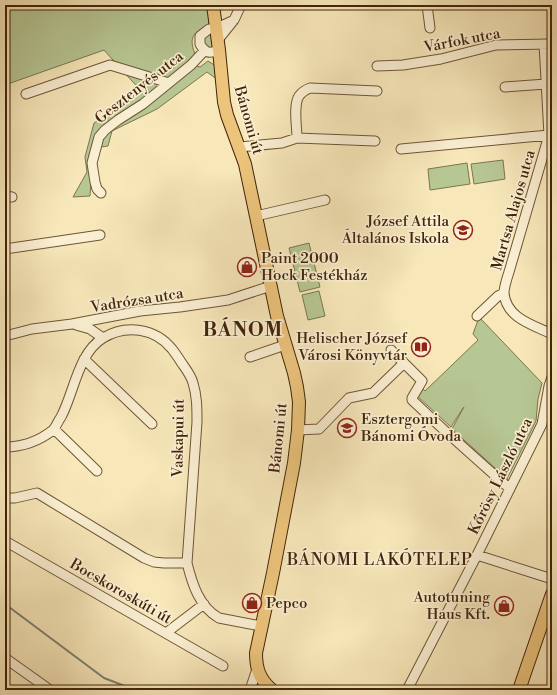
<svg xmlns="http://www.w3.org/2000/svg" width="557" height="695" font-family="'Libre Bodoni',serif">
<rect width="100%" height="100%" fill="#f7e7b9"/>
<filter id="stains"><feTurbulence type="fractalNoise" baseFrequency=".005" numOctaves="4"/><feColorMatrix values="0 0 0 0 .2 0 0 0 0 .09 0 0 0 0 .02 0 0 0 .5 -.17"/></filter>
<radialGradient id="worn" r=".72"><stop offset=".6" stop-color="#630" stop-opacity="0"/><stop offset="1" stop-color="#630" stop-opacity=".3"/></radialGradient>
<path fill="#b7c794" stroke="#7c764f" d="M5 5H209L210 18 209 24C194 33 188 36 195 54L190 64 200 67 208 61 216 66 218 80 207 72 157 109 112 131 108 146 93 148 90 196 73 197 87 172 85 157 94 123 127 104 141 91 104 50 5 85Z
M217 33 212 50 203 45C205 34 207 35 217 33Z
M503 160 505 179 474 184 471 164Z
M467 163 470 184 430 190 428 169Z
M309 243 320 287 300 292 289 248Z
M319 291 325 316 308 320 302 295Z
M480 318 542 383 538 399 536 421 507 479 452 429 464 407 463 408 451 427 416 395 421 387 425 391 478 340 473 334 478 320Z"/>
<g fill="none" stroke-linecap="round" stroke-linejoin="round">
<path stroke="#7c8074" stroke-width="2" d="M5 604 104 678 135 690"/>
<g stroke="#6f5536" stroke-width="11">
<path id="minor" d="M427 5 430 28
M217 41 234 20 241 5
M544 44 549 135 509 272C507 278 504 287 504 293 506 318 533 325 552 334
M219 50C209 54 205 53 200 44V36L209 29 221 26 234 20
M377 66 403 65 441 59 496 45 552 44
M505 87 546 84
M26 94 110 65 169 83
M297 138C297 127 293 105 299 96 302 92 305 90 310 88L377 91
M239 147 282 143 297 138 375 141
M401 149 549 135
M101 193 97 189 95 182 92 163 99 137 105 130 118 120 143 104 191 65 205 50
M5 196 12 197
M256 216 325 200
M5 249 100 235
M477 316 498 296 504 293
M76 325 90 329 103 338
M5 336 32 329 72 324 140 311 180 307 228 300 271 286
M391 350 404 363
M250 357 285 345
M84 359 152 424
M54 429 97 471
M298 430 319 429 349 398 373 393 404 363 422 381 412 398V400L444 430 510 489
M5 447C22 447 39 441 53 430 56 427 58 421 61 417 74 393 78 353 103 338 126 324 155 328 172 349 175 353 178 357 181 362 185 368 191 375 193 383 197 396 197 408 197 422L187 563C192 583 199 607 219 618L261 626
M5 498H15L37 493 144 558 154 562 164 563H187
M5 541 223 666
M477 555 552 579
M166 633 204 604
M5 658 50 690
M250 690 257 669
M407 690 477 555 542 424 549 386 552 377"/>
</g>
<g stroke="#42240a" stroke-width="14">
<path id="major" d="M213 5 219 50 224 102 227 115 245 164 277 316 294 373 297 387 299 402 298 430 294 463 273 573 256 653C256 668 259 679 272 690
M519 690 552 594"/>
</g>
<use href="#minor" stroke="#faefd2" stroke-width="9"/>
<use href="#major" stroke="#ecc47c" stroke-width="12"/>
</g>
<defs>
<g id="school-ring" transform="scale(1)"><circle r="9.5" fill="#faefd2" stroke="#8f2418" stroke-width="1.5"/><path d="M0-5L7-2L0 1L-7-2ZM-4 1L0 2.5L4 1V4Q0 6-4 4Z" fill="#8f2418"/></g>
<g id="shop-ring" transform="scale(1)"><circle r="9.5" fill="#faefd2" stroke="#8f2418" stroke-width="1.5"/><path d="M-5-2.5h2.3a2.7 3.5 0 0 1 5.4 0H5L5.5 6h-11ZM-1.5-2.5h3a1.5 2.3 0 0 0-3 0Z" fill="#8f2418"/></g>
<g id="library-ring" transform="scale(1)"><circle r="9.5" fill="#faefd2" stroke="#8f2418" stroke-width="1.5"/><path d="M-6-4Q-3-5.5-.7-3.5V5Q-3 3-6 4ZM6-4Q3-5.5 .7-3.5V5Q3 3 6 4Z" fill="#8f2418"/></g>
</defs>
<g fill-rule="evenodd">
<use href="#school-ring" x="463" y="230"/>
<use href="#shop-ring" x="247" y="267"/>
<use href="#library-ring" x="421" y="347"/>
<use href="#school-ring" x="347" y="428"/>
<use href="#shop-ring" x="252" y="603"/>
<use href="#shop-ring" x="504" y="606"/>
</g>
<g text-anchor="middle" stroke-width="3.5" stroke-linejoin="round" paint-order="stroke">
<g font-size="15" fill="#42240a" stroke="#faefd2">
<text transform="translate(462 40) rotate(-11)" y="5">Várfok utca</text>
<text transform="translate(139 87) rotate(-38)" y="5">Gesztenyés utca</text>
<text transform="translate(249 120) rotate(74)" y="5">Bánomi út</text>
<text transform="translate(513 210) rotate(-74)" y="5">Martsa Alajos utca</text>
<text transform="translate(137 300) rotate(-9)" y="5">Vadrózsa utca</text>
<text transform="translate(178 438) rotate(-89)" y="5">Vaskapui út</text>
<text transform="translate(278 438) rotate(-84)" y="5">Bánomi út</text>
<text transform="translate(500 476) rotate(-64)" y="5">Kőrösy László utca</text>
<text transform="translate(121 591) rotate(30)" y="5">Bocskoroskúti út</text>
</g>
<g font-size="15" fill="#42240a" stroke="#faefd2" text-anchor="end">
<text x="449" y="226">József Attila<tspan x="449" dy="17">Általános Iskola</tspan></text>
<text x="261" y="263" text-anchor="start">Paint 2000<tspan x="261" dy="17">Hock Festékház</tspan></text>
<text x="407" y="343">Helischer József<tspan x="407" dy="17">Városi Könyvtár</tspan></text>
<text x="361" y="424" text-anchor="start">Esztergomi<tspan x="361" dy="17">Bánomi Óvoda</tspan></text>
<text x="490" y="602">Autotuning<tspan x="490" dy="17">Haus Kft.</tspan></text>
<text x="266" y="608" text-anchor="start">Pepco</text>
</g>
<g font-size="16" letter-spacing="1" fill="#42240a" stroke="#faefd2">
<text x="380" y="565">BÁNOMI LAKÓTELEP</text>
</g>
<g font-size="19" font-weight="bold" letter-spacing="1" fill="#42240a" stroke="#faefd2">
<text x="243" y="336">BÁNOM</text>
</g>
</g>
<rect width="557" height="695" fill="none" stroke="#f7e7b9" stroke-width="20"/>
<rect x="6" y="6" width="545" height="683" fill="none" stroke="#42240a" stroke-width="2"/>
<rect x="10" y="10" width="537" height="675" fill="none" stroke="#42240a"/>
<rect width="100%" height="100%" filter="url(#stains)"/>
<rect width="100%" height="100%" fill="url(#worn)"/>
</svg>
